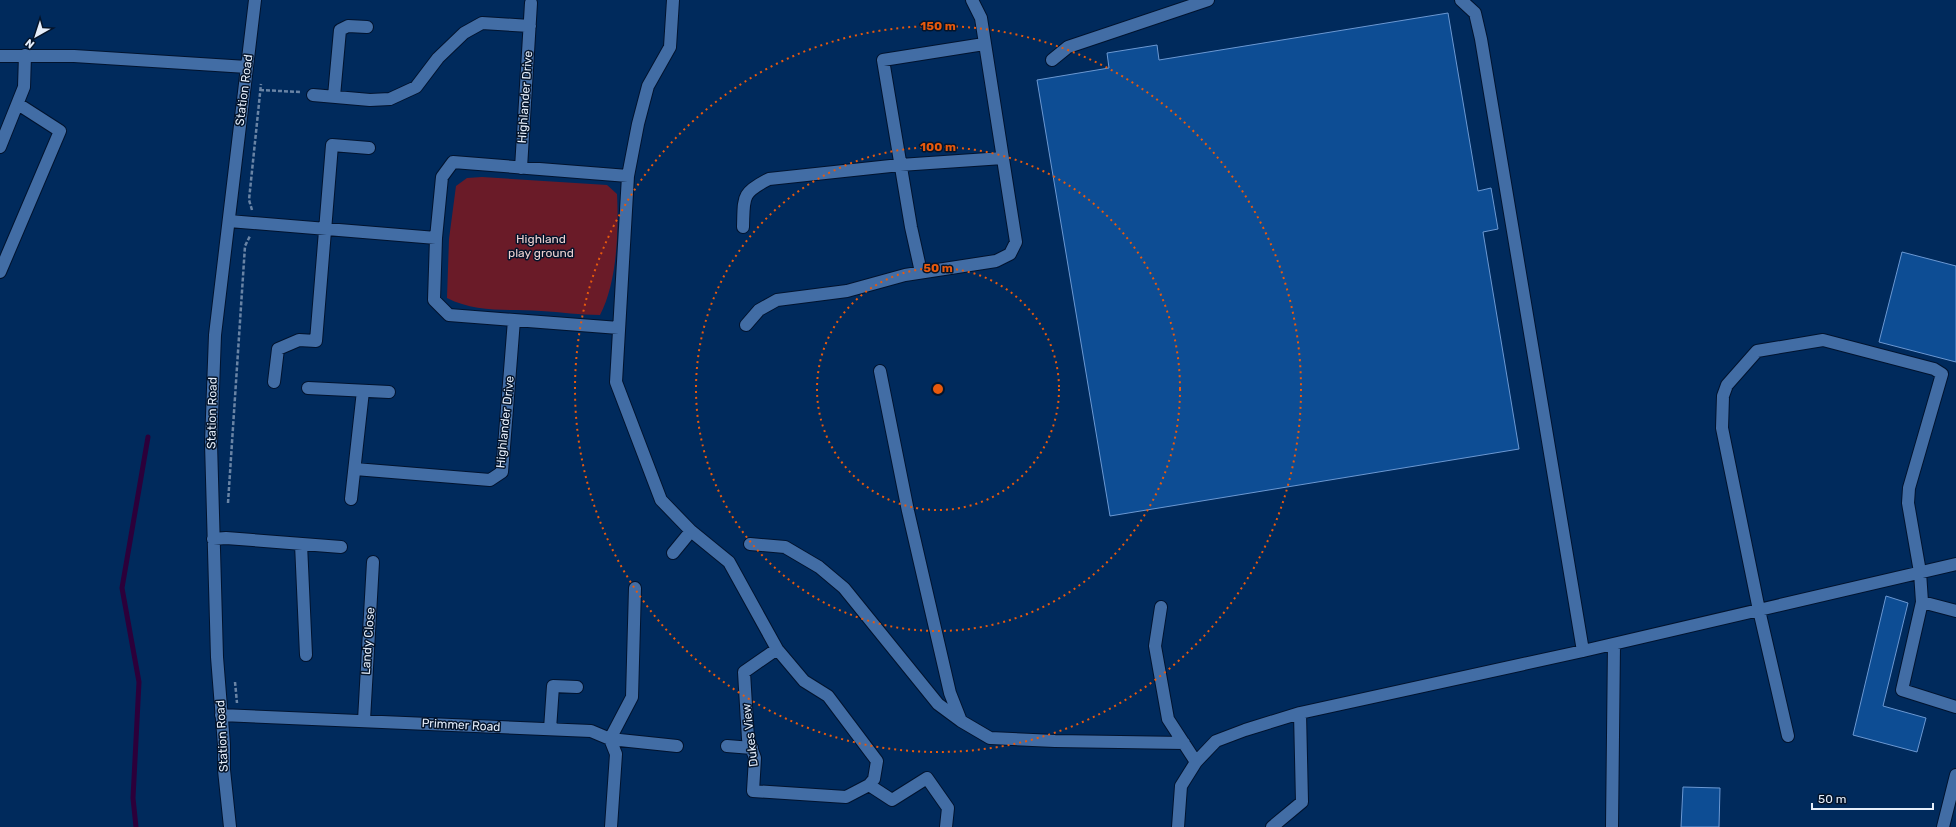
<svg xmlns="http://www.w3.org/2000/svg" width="1956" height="827" font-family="Rubik,sans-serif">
<rect width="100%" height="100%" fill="#002a5c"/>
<path fill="#6a1b28" d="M482 177 607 185 617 194C619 230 617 283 600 315 580 315 561 312 541 311 510 309 476 313 447 298L449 239 456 186 467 178Z"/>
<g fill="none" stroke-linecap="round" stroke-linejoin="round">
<path stroke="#2c003a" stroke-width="5" d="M136 827 133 798 139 682 122 588 148 437"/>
</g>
<path fill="#0d4d94" stroke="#6b98d2" d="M1448 13 1478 191 1491 188 1498 229 1483 232 1519 449 1110 516 1037 80 1109 68 1107 53 1157 45 1159 60Z
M1902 252 1956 266V362L1879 342Z
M1886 596 1908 603 1883 706 1926 718 1917 752 1853 735Z
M1683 787 1720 788 1719 827H1681Z"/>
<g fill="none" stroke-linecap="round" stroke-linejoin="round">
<g stroke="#01132e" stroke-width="14">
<path id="minor" d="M673 0 670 47 648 86 638 124 628 176 616 382 661 500 691 531 729 562 777 649 804 681 828 696 877 761 874 779 869 785 846 797 753 791 755 758 748 739 744 672 777 649
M1461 0 1475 13 1481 39 1583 651
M0 56H74L247 67
M1052 60 1068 47 1208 0
M313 95 370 100 390 99 416 87 438 58 464 33 482 23 530 26
M334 96 340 30 348 26 367 27
M0 147 24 87 25 55
M521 168 531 3
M229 221 436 238 442 177 453 162 628 176
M743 227C744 197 741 193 769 179L900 165 1003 158
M436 238 434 300 449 315 619 328
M0 272 60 131 18 104
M921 272 911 227 883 60 984 44
M746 325 759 310 777 300 847 291 905 275 996 261 1010 254 1016 242 981 18 972 0
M880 371 908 511 950 693 961 721 990 738 1055 741 1184 743
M274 382 278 349 299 340 316 341 332 145 369 148
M308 388 389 392
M355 469 490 480 502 472 514 320
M351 499 363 391
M213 539 226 538 341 547
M301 544 306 655
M750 544 785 547 819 567 844 588 938 704 961 721
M673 553 691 531
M635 588 632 697 610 739 677 746
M1922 602 1956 611
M1161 607 1155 646 1168 719 1196 762
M221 715 591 731 610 739 616 754 611 827
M364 720 373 562
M550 729 553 686 577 687
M1788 736 1759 610 1722 428 1723 396 1727 385 1757 351 1823 340 1934 369 1942 374 1909 488 1908 503 1920 572 1922 602 1902 690 1956 707
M727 746 752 748
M869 785 892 800 927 778 948 808 946 827
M230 827 224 770V745L217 657 211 443 215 335 255 0
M1178 827 1181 786 1196 762 1216 741 1245 730 1300 713 1583 651 1956 564
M1272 827 1302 802 1300 713
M1612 827 1614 644
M1943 827 1956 775"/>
</g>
<path stroke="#6984a5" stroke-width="2.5" stroke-dasharray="4 2" stroke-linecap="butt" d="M260 90 300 92
M252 210 249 200 261 84
M228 503 245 246 250 236
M235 682 237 703"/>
<use href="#minor" stroke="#426da5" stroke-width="12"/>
</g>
<g fill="none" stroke="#e8590c" stroke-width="2" stroke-dasharray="2 4">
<circle cx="938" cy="389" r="121"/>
<circle cx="938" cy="389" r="242"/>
<circle cx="938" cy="389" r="363"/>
</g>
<g text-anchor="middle" stroke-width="3" stroke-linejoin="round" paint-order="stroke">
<g font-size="12" fill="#e5eefb" stroke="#04142a">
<text transform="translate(244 90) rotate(-83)" y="4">Station Road</text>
<text transform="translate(525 97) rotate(-86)" y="4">Highlander Drive</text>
<text transform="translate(212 413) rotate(-89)" y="4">Station Road</text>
<text transform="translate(505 422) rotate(-84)" y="4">Highlander Drive</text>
<text transform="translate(368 641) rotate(-86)" y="4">Landy Close</text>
<text transform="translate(461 725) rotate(3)" y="4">Primmer Road</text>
<text transform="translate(750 735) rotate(-97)" y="4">Dukes View</text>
<text transform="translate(222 736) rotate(-93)" y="4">Station Road</text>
</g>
<g font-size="12" fill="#edd0d0" stroke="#04142a">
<text x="541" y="243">Highland<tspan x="541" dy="14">play ground</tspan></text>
</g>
</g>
<circle cx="938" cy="389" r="6" fill="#e8590c" stroke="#04142a" stroke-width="2"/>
<g font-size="12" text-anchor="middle" font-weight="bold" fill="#e8590c" stroke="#04142a" stroke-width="3" stroke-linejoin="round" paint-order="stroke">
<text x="938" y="30">150 m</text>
<text x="938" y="151">100 m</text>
<text x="938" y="272">50 m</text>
</g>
<g transform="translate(36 36) rotate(219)" stroke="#04142a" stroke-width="3" paint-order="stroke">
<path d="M0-3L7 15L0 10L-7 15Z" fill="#e5eefb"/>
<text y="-6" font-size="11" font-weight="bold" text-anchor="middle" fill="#e5eefb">N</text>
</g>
<path d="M1812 803v6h121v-6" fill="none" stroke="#e5eefb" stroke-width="2"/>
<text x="1818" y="803" font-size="12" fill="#e5eefb" stroke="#04142a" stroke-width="3" paint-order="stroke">50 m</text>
</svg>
